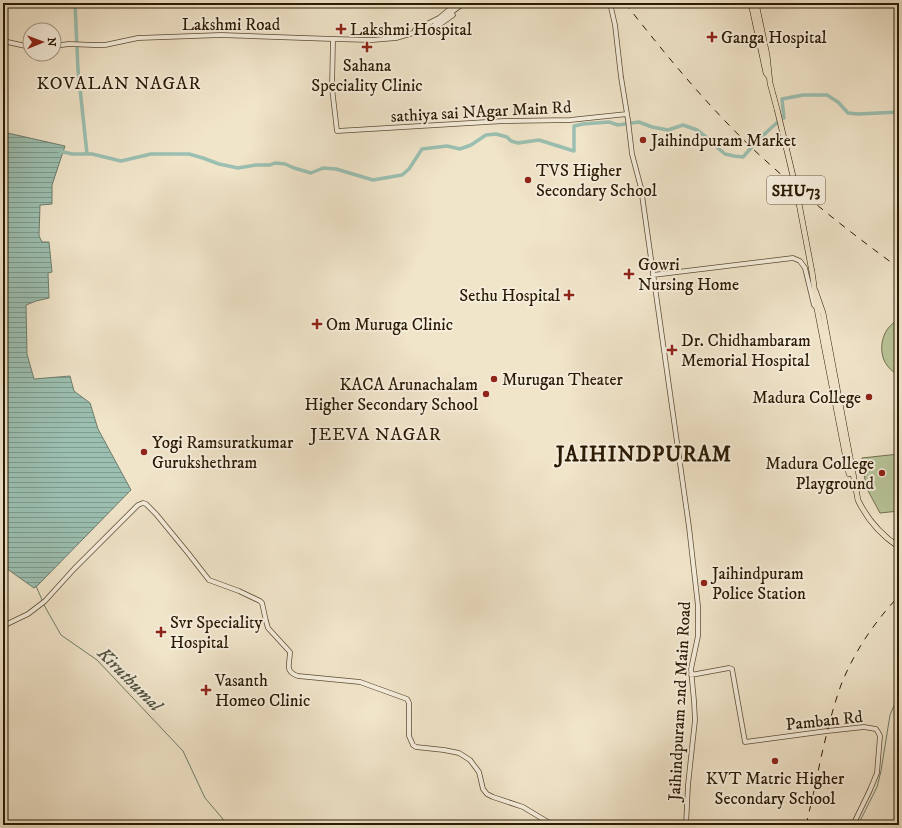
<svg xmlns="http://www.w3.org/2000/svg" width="902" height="828" font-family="'IM FELL DW Pica',serif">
<defs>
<pattern id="water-rules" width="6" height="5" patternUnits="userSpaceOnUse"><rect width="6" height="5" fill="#9bbfb1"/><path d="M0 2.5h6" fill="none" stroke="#7f9a8e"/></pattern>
</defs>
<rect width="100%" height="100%" fill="#f0e4c9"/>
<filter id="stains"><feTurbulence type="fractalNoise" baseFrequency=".005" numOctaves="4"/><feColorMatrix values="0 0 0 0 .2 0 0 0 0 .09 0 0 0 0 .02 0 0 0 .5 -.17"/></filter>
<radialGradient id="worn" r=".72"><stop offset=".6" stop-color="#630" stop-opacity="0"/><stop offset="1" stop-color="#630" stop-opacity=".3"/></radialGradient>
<path fill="#b8c498" stroke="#726f4e" d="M899 320V376C893 372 887 367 884 360 878 345 884 326 899 320Z
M899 454V511L880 513 866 487 862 458Z"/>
<path fill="url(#water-rules)" stroke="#6e7d6b" d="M3 132 65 146 52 185V204L40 205 39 236 42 242H49L52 272 48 273 49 298 36 301 26 305 27 354 34 379 70 376 74 391 90 403 98 429 131 490 37 586 34 588 3 566Z"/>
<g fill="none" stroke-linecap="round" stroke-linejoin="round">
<path stroke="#6e7d6b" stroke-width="1" d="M36 586 43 602
M44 605 61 635 97 660 183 751 205 798 228 825
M858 825 877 787 881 771 890 715 899 694"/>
<path stroke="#9bbfb1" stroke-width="3.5" d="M75 3 78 70 87 154H92L121 161 151 154H189L203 158 219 164 238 168 256 165H270L275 163 285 164 294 168 311 173 323 168 336 169 373 180 402 175 409 169 422 149 447 146 460 149 471 145 486 135 496 134 507 137 511 141 518 143 539 140 574 151V126L583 124 609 122 618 125 639 122 652 127 668 130 683 125 697 130 711 141 719 149 725 154 734 156 743 157C754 144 766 132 779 121
M784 118 782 99 803 95H827L838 102 848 113 858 114 899 112
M59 151 72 154H87"/>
<g stroke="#5c4c34" stroke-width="5.5">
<path id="minor" d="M610 3 615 25 621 77 628 120 632 154 641 188 689 527 698 606V636L691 669 694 701 695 720 688 785 686 825
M436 27 453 15
M415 30 439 18 457 3
M333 39 332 88 337 131 504 121 570 120 627 114
M3 41 30 47
M54 46 69 44 94 45H105L138 38 221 35 333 39 372 40 396 38 413 33 433 26 464 3
M653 275 793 258 800 261 805 268 814 305 816 307
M3 626 28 614 45 601 74 569 138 505 143 503 146 504 156 514 188 553 209 580 239 591 260 601 262 603 266 621 268 628 290 652C290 664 284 671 298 676L360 682 407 699 409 703V736L413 745 416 747 444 750 459 753 470 760 479 772 483 789 487 794 493 797 523 807 553 825
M691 675 729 668 732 669 745 742 827 731 864 727 876 729 878 732 880 736 877 773 870 790 853 825"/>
</g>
<g stroke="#2b1a03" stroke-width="6">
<path id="major" d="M751 3 766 73 769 77
M756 3 767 55 770 83 777 109
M812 272C814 284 815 297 817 309L849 474
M815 290 823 313 858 500C867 519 881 535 899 547"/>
</g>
<use href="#minor" stroke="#f5eddc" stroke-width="4"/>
<use href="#major" stroke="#f0e4c9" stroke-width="5"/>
<path stroke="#2b1a03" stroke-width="1" stroke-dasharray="7 7" stroke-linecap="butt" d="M625 3C665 54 706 104 753 149 799 192 848 231 899 268
M806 825C811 804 816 783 820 762 826 736 832 710 841 685 854 652 875 621 899 596"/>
<g stroke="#2b1a03" stroke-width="6" stroke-linecap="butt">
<path id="major-bridge" d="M777 109 797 193 812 272"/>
</g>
<use href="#major-bridge" stroke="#f0e4c9" stroke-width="5"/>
</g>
<g fill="#8f2418" stroke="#f5eddc" stroke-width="1.5">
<path d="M339 23h4v4h4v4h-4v4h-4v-4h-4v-4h4z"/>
<path d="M710 31h4v4h4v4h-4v4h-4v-4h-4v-4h4z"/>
<path d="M365 41h4v4h4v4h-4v4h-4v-4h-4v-4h4z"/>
<circle cx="643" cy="140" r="4"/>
<circle cx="528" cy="180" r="4"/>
<path d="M627 268h4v4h4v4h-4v4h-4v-4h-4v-4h4z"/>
<path d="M567 289h4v4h4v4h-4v4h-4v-4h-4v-4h4z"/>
<path d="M315 318h4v4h4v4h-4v4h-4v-4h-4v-4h4z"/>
<path d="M670 344h4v4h4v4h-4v4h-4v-4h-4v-4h4z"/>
<circle cx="494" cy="379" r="4"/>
<circle cx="486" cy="394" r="4"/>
<circle cx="869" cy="397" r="4"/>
<circle cx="144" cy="452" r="4"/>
<circle cx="882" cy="473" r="4"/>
<circle cx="704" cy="583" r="4"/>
<path d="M159 626h4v4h4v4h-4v4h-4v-4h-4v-4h4z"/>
<path d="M204 684h4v4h4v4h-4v4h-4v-4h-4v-4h4z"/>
<circle cx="775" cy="761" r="4"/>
</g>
<g text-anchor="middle" stroke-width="4" stroke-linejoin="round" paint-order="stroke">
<rect fill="#f5eddc" stroke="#685944" stroke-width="1" x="767" y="176" width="58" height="28" rx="3"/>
<g font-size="16" font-weight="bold" fill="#2b1a03">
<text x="796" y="196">SHU73</text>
</g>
<g font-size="17" fill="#2b1a03" stroke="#f5eddc">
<text x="231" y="30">Lakshmi Road</text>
<text transform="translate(481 111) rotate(-3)" y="6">sathiya sai NAgar Main Rd</text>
<text transform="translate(679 701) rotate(-87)" y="6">Jaihindpuram 2nd Main Road</text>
<text transform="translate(824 720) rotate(-6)" y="6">Pamban Rd</text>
</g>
<g font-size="17" fill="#2b1a03" stroke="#f5eddc" text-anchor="start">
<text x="350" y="35">Lakshmi Hospital</text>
<text x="721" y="43">Ganga Hospital</text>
<text x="367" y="71" text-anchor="middle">Sahana<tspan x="367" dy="20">Speciality Clinic</tspan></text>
<text x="651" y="146">Jaihindpuram Market</text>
<text x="536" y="176">TVS Higher<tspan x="536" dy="20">Secondary School</tspan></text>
<text x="638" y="270">Gowri<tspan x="638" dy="20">Nursing Home</tspan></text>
<text x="560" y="301" text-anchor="end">Sethu Hospital</text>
<text x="326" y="330">Om Muruga Clinic</text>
<text x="681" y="346">Dr. Chidhambaram<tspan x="681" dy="20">Memorial Hospital</tspan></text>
<text x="502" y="385">Murugan Theater</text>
<text x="478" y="390" text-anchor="end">KACA Arunachalam<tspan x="478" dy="20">Higher Secondary School</tspan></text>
<text x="861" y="403" text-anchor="end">Madura College</text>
<text x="152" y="448">Yogi Ramsuratkumar<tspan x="152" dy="20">Gurukshethram</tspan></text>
<text x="874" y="469" text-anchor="end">Madura College<tspan x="874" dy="20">Playground</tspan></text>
<text x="712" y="579">Jaihindpuram<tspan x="712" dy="20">Police Station</tspan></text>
<text x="170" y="628">Svr Speciality<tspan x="170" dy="20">Hospital</tspan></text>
<text x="215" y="686">Vasanth<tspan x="215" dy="20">Homeo Clinic</tspan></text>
<text x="775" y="784" text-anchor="middle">KVT Matric Higher<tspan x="775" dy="20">Secondary School</tspan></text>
</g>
<g font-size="18" letter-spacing="1" fill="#2b1a03" stroke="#f5eddc">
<text x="119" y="89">KOVALAN NAGAR</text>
<text x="376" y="440">JEEVA NAGAR</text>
</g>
<g font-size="18" font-style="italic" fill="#525440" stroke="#f5eddc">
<text transform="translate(130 679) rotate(45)" y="6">Kiruthumal</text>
</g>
<g font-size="21" font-weight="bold" letter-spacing="1" fill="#2b1a03" stroke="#f5eddc">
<text x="644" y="461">JAIHINDPURAM</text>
</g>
</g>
<rect width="902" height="828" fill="none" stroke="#f0e4c9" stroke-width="16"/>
<rect x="4" y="4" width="894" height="820" fill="none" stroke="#2b1a03" stroke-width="2"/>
<rect x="8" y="8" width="886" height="812" fill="none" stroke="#2b1a03"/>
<g transform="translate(42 42) rotate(89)"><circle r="19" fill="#f5eddc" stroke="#a49985"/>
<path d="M0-3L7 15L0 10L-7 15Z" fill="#8f2418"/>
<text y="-6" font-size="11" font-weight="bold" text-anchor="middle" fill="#2b1a03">N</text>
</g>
<rect width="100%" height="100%" filter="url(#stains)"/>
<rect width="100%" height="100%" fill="url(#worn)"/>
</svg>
